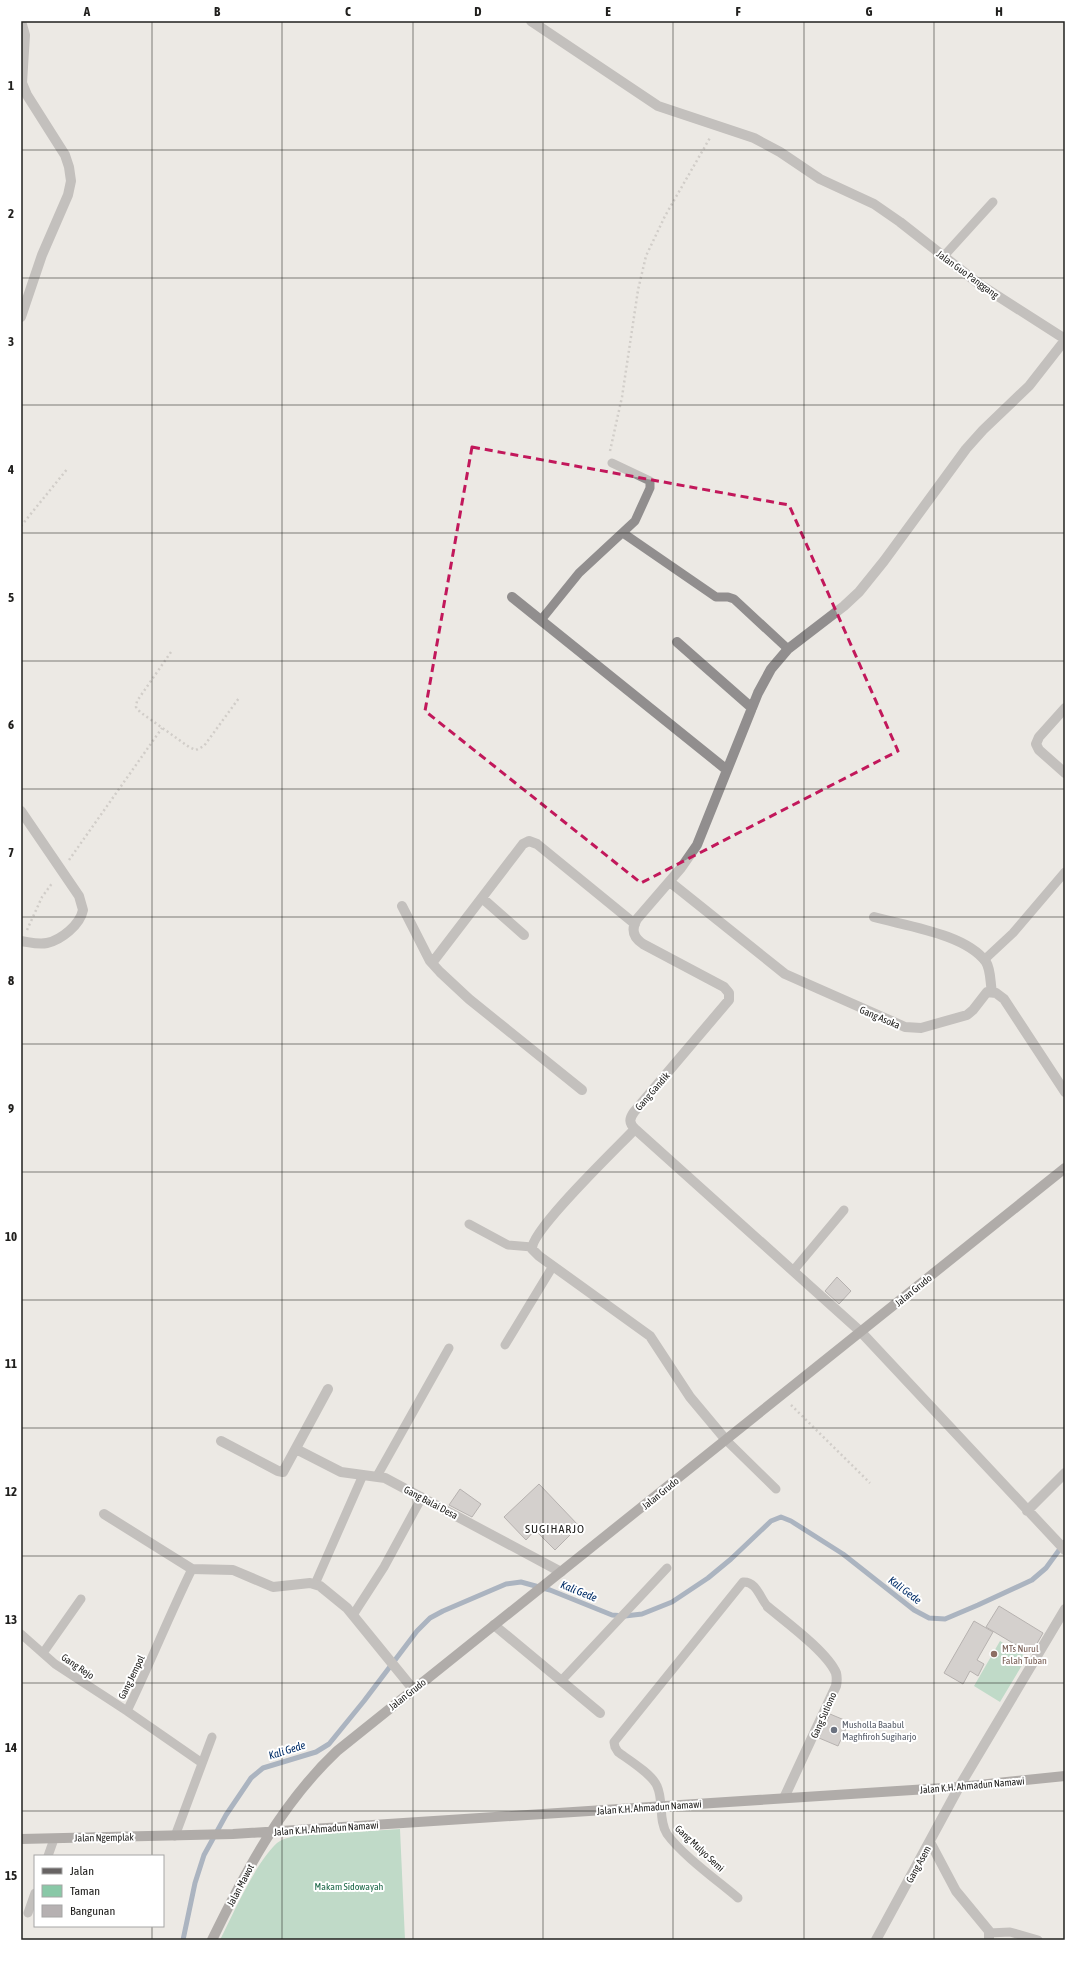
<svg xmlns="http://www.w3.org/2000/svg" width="1086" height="1961" font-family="'Asap Condensed',sans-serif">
<rect width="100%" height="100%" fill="#ece9e4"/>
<path fill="#89c8a7" d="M1000 1641 1027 1657 1000 1702 974 1686Z
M400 1829 405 1940H220C233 1914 256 1862 277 1843 282 1839 288 1838 294 1836Z"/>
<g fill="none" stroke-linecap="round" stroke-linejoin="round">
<path stroke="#5c7396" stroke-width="5" d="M183 1940 195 1883 204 1855 226 1815 251 1778 263 1768 316 1752 329 1744 364 1701 417 1631 430 1618 443 1611 506 1584 521 1582 550 1590 612 1615 625 1616 642 1614 672 1602 708 1578 731 1559 771 1521 781 1517 791 1521 843 1554 914 1610 929 1618 945 1619 978 1605 1032 1580 1046 1568 1065 1542"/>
</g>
<path fill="#b6b1b2" stroke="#736e6f" d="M837 1277 851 1291 839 1304 825 1291Z
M539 1484 579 1526 555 1550 535 1530 526 1540 504 1517Z
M460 1489 481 1504 472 1517 449 1505Z
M999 1606 1043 1633 1031 1654 986 1627Z
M974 1621 993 1632 977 1660 984 1664 978 1676 970 1671 963 1684 944 1673Z
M830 1714 849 1722 838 1746 819 1738Z"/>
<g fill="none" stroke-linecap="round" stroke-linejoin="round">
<path stroke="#afaca8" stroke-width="2.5" stroke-dasharray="2 3" stroke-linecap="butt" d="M610 451 622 397 638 290 646 256 665 216 711 136
M21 526 68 468
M171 652 137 701 136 707 140 712 189 747 196 750 204 746 239 698
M69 860 162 728
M27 930 42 897 53 882
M791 1405 870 1483"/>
<path stroke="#918e8e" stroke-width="9" d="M943 257 993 202
M623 533 716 597H728L734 599 788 649
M541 620 579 573 635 521 650 488V481L612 463
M984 960 1013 933 1065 872
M469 1224 508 1245 532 1247
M793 1271 844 1210
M505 1345 553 1266
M726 1440 776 1489
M377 1476 449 1348
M192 1569C169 1616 150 1664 127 1711L202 1763
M315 1584 363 1475
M353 1615 384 1567 422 1497
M21 1634 55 1664 127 1711
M43 1653 81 1599
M561 1681 667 1568
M175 1836 212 1737
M48 1856 54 1839
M738 1898C718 1881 681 1854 667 1834 658 1820 664 1801 657 1786 652 1774 629 1760 618 1752L615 1747 614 1742 743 1582C757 1581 760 1599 768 1607
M28 1913 35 1893
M989 1933 1010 1932 1038 1940"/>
<path stroke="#918e8e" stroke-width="10" d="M531 21 658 106 754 138 780 152 820 179 874 204 900 222 979 284 1065 339
M21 317 42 255 68 195 71 181 69 167 65 155 27 95 22 83 25 35 21 21
M1065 340 1029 386 983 430 966 449 884 561 859 592 844 606 788 649 771 669 758 693 697 845 681 868 637 919C631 929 633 937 643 944L724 987 729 993V1000L634 1112C629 1119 629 1123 635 1129L861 1332 1065 1550
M512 597 727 770
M677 642 752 708
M1065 708 1039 737 1036 744 1039 750 1065 773
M21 811 79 896 83 910C80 925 61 940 47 943 38 945 29 942 21 941
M670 882 785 974 905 1027 921 1028 967 1015 973 1010 987 992 996 993 1004 999 1065 1092
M482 898 524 935
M402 906 430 961 440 972 469 999 582 1090
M874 917C906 926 966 934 986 962 991 970 990 982 992 992
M432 963 523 844 529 841 537 844 635 924
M635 1129C618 1147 531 1230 532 1249L539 1256 650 1336 690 1397 726 1440
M221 1441 278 1471 283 1472 328 1389
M296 1449 341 1472 385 1478 561 1572
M1027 1511 1065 1473
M104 1514 192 1569 233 1570 273 1587 310 1583 320 1586 347 1608 413 1689
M768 1607C786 1622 827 1652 836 1673 837 1677 837 1681 836 1686L784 1798
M494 1625 600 1713
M930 1842 956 1891 989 1931V1940
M876 1940 959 1787 1065 1609"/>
<path stroke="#676363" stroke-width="10" d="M21 1839 233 1834 959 1787 1065 1776
M212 1940C245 1872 281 1804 337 1751L1065 1168"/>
</g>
<path d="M0 0H1086V1961H0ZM472 447 789 505 898 751 641 883 425 711Z" fill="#ece9e4" fill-opacity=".55" fill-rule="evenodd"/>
<path fill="none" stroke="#c2185b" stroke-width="3" stroke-dasharray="8 5" stroke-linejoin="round" d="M472 447 789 505 898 751 641 883 425 711Z"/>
<path fill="none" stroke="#21201e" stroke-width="1" stroke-opacity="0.55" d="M152 21V1856M282 21V1940M413 21V1940M543 21V1940M673 21V1940M804 21V1940M934 21V1940M21 150H1065M21 278H1065M21 405H1065M21 533H1065M21 661H1065M21 789H1065M21 917H1065M21 1044H1065M21 1172H1065M21 1300H1065M21 1428H1065M21 1556H1065M21 1683H1065M21 1811H1065M152 1926V1940"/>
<circle fill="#8d6e63" stroke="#fff" stroke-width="1.5" cx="994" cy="1654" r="4"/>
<circle fill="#6b7280" stroke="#fff" stroke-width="1.5" cx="834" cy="1730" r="4"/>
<g text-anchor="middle" stroke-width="4" stroke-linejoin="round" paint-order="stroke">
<g font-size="10" fill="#21201e" stroke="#fff">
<text transform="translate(968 274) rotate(36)" y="4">Jalan Guo Panggang</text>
<text transform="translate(880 1017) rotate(23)" y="4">Gang Asoka</text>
<text transform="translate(652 1091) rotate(-49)" y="4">Gang Gandik</text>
<text transform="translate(913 1290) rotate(-39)" y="4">Jalan Grudo</text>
<text transform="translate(660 1493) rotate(-39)" y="4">Jalan Grudo</text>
<text transform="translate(431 1502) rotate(28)" y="4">Gang Balai Desa</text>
<text transform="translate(78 1666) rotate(34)" y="4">Gang Rejo</text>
<text transform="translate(131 1677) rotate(-64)" y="4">Gang Jempol</text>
<text transform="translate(407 1694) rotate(-38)" y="4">Jalan Grudo</text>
<text transform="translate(823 1715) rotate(-66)" y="4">Gang Sutiono</text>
<text transform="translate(972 1785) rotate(-5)" y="4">Jalan K.H. Ahmadun Namawi</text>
<text transform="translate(649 1807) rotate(-4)" y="4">Jalan K.H. Ahmadun Namawi</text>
<text transform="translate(326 1828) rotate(-4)" y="4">Jalan K.H. Ahmadun Namawi</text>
<text transform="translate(104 1837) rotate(-1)" y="4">Jalan Ngemplak</text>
<text transform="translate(700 1848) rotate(43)" y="4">Gang Mulyo Semi</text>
<text transform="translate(918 1864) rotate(-61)" y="4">Gang Asem</text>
<text transform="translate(240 1885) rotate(-62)" y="4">Jalan Mawot</text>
</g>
<g font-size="10" fill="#785e54" stroke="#fff" text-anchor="start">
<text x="1002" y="1652">MTs Nurul<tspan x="1002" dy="12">Falah Tuban</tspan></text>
</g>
<g font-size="10" fill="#5b616d" stroke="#fff" text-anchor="start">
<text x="842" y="1728">Musholla Baabul<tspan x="842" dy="12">Maghfiroh Sugiharjo</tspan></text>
</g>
<g font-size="10" fill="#1b6747" stroke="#fff">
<text x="349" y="1890">Makam Sidowayah</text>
</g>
<g font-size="11" font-style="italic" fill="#002d68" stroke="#fff">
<text transform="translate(905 1590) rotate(37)" y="4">Kali Gede</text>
<text transform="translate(579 1591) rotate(22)" y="4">Kali Gede</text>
<text transform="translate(287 1750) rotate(-17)" y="4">Kali Gede</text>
</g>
<g font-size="12" letter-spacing="1" fill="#21201e" stroke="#fff">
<text x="555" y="1533">SUGIHARJO</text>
</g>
</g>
<rect width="1086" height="1961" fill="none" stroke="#ffffff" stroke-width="44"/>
<rect x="34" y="1855" width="130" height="72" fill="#ffffff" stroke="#a6a6a5"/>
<rect x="42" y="1868" width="20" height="6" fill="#676363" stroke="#a6a6a5"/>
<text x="70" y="1875" font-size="12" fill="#21201e">Jalan</text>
<rect x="42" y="1885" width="20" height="12" fill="#89c8a7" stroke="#a6a6a5"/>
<text x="70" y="1895" font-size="12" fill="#21201e">Taman</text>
<rect x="42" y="1905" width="20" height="12" fill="#b6b1b2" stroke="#a6a6a5"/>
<text x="70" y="1915" font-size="12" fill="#21201e">Bangunan</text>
<rect x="22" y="22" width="1042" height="1917" fill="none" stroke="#21201e" stroke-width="1.5"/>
<g font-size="13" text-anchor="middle" font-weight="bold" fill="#21201e">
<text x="87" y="16">A</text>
<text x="217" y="16">B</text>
<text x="348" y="16">C</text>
<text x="478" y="16">D</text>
<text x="608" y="16">E</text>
<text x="738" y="16">F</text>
<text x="869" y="16">G</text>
<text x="999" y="16">H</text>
<text x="11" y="90">1</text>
<text x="11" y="218">2</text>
<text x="11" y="346">3</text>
<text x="11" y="474">4</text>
<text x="11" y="602">5</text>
<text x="11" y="729">6</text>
<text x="11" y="857">7</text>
<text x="11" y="985">8</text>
<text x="11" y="1113">9</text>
<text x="11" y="1241">10</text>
<text x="11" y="1368">11</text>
<text x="11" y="1496">12</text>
<text x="11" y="1624">13</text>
<text x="11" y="1752">14</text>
<text x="11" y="1880">15</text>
</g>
</svg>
